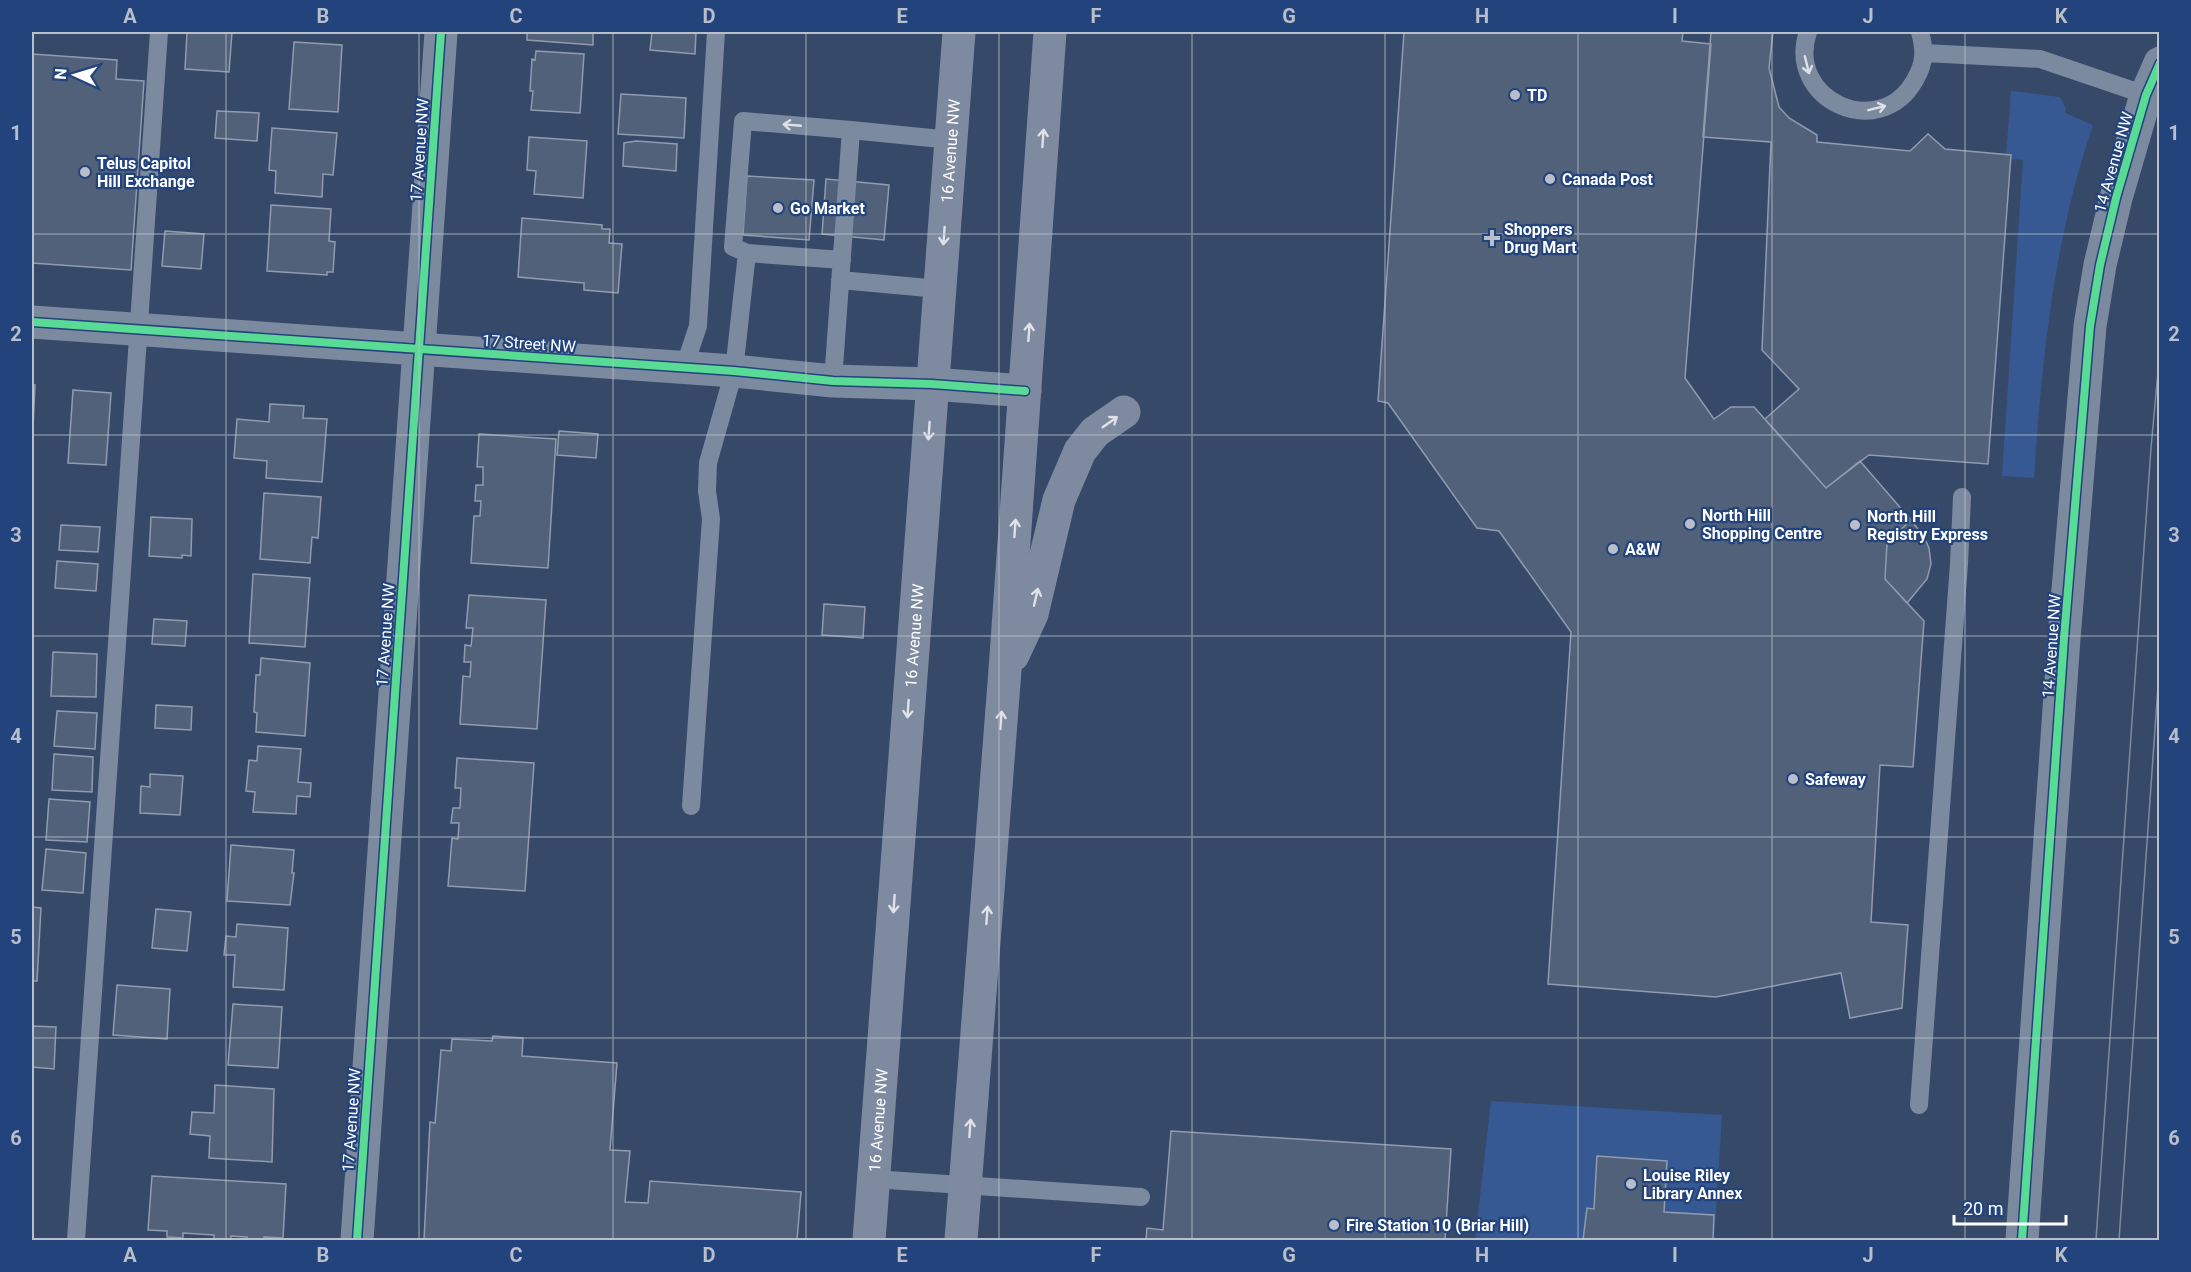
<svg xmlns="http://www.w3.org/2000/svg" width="2191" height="1272" font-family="Roboto,sans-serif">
<rect width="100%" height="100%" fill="#374969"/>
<path fill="#365993" d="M2011 91 2060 97 2066 109 2065 113 2093 125C2054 239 2042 358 2034 478L2002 476 2023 160 2011 159V155H2006Z
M1491 1101 1722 1115 1714 1240H1475Z"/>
<path fill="#52617a" stroke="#909bae" stroke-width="1.5" d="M187 32H232L229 72 185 69Z
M527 32H593V45L527 40Z
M652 32H696L695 54 650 50Z
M1404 32H1683L1682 41 1711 44 1685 378 1714 419 1731 407H1754L1826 488 1860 461 1911 520 1887 543 1885 579 1924 621 1913 767 1880 765 1871 922 1908 925 1902 1008 1850 1018 1841 973 1716 997 1548 984 1571 632 1499 531 1477 528 1388 403 1378 401Z
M1711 32H1773L1769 68 1779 107 1789 118 1817 135V142L1910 151 1928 134 1945 149 2011 155 1988 464 1869 455 1826 488 1765 419 1799 389 1762 350 1771 142 1703 137Z
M294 42 342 45 338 112 289 109Z
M536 51 584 54 580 113 531 110 533 91H530L532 59 535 60Z
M32 54 117 60 116 79 144 81 131 270 32 263Z
M621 94 686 98 684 138 618 134Z
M217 111 259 113 257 141 215 138Z
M272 128 337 133 333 175 323 174 322 197 275 193 276 171 269 170Z
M529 137 587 141 583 198 534 194 536 171 527 170Z
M636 141 677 144 676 171 623 166 624 143Z
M747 176 814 180 809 240 743 235Z
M826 179 889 185 884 240 822 234Z
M271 205 331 209 329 241 335 242 333 272H327V275L267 271Z
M522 218 602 225V229H610L609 243 622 244 618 293 584 290V283L518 277Z
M165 231 204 234 201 269 162 266Z
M32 384 35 385 33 428H32Z
M73 390 111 393 106 465 68 463Z
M270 404 304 406 303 418 327 419 322 482 266 478 267 461 234 458 237 419 269 422Z
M559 431 598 434 596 458 557 455Z
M479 434 556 439 548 568 471 563 474 516H480L481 501H475L476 485H483V467H477Z
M264 493 321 497 318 538 312 537 310 563 260 559Z
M151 517 192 519 191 556 182 555V558L149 556Z
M1911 520 1924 537 1929 548 1931 564 1927 579 1907 603 1885 579 1887 543Z
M61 525 100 527 98 552 59 550Z
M57 561 98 564 96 591 55 588Z
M253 574 310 578 305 647 249 643Z
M469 595 546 600 537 729 460 724 463 676 470 677 471 662H464L465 645 471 646 473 628H466Z
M824 604 865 607 863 638 822 635Z
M154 619 187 621 185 646 152 644Z
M53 652 97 654 96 697 51 696Z
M261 658 310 663 305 736 256 732 257 713 254 712 256 675H260Z
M156 705 192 707 191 730 155 728Z
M57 711 97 713 95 749 54 746Z
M258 746 301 749 298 782 311 783 310 797 297 796 296 814 253 812 255 792 246 791 249 760 257 761Z
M54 754 93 757 92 792 52 790Z
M457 758 534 763 525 891 448 886 452 838 458 839 459 823H451L453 808H460L461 788H455Z
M150 774 183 776 180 815 140 813 141 786 150 787Z
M49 799 90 802 87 842 46 840Z
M231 845 294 850 292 873H294L290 905 227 901Z
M46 849 86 853 83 893 42 890Z
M32 907 41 908 37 981H32Z
M156 909 191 912 187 951 152 948Z
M237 924 288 928 284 990 233 987 235 955H224L226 936 236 937Z
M117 985 170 989 167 1039 113 1035Z
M233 1004 282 1007 278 1068 228 1065Z
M32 1026 56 1027 54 1069 32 1067Z
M493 1036 523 1038 522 1056 617 1063 610 1150 630 1151 625 1202 648 1203 650 1181 801 1192 797 1240H424L430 1122 435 1123 441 1050 451 1051 452 1039 492 1041Z
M215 1085 274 1089 272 1162 209 1158 210 1136 190 1134 192 1112 214 1113Z
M1171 1131 1451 1149 1445 1240H1146L1147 1228 1163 1230Z
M1597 1156 1667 1161 1664 1212 1714 1215 1713 1240H1583L1587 1208 1594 1209Z
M152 1176 286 1184 283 1238 264 1237V1240H247V1237L231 1236V1240H214V1235L183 1233V1238L167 1237V1231L148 1230Z"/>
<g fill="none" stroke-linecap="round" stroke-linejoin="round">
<path stroke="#7c8aa0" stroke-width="18" d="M1808 32C1785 100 1880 143 1915 80 1925 63 1925 50 1920 32
M1925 53 2040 59 2146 95
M747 253 733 247 743 121 851 130
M840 280 939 289
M684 368 698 326 716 32
M833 381 851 130 951 140
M691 806 711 519 707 491 708 463 734 371 747 253 842 260
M1919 1105 1959 564 1962 497
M873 1179 1141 1197
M76 1240 159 32"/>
<path stroke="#7c8aa0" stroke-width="33" d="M32 322 734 371 833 381 932 384 1025 391
M357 1240 441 32
M2022 1240 2064 638 2090 326 2100 265 2116 198 2146 95 2160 63"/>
<g stroke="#7e8aa0" stroke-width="33">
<path d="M1013 655 1032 614 1059 500 1080 451 1095 432 1124 412"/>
<path id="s1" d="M869 1240 959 32"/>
<path d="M961 1240 1005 670 1050 32"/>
</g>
<path stroke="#7e8aa0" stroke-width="1.5" d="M2096 1240 2151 448 2160 350
M2119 1240 2160 658"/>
<g stroke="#23437d" stroke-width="11">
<path id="cycleway" d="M32 322 734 371 833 381 932 384 1025 391
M357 1240 441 32
M2022 1240 2064 638 2090 326 2100 265 2116 198 2146 95 2160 63"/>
</g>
<use href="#cycleway" stroke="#5adb95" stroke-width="8"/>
</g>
<defs><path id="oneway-shaft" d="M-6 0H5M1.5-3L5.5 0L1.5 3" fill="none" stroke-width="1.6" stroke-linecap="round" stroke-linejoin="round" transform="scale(1.5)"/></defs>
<g stroke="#dee2e7">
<use href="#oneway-shaft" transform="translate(1807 65) rotate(76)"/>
<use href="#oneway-shaft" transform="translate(1877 108) rotate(-14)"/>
<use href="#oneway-shaft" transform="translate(792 125) rotate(-175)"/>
</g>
<g stroke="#dfe2e7">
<use href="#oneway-shaft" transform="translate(1043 138) rotate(-86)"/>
<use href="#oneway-shaft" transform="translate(944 236) rotate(94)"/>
<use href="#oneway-shaft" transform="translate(1029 332) rotate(-86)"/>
<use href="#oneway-shaft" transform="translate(1110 422) rotate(-35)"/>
<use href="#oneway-shaft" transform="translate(929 431) rotate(94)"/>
<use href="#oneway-shaft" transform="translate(1015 528) rotate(-86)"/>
<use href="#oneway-shaft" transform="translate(1036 597) rotate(-77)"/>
<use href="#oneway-shaft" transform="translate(908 709) rotate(94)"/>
<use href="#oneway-shaft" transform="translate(1001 720) rotate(-86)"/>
<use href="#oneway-shaft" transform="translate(894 904) rotate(94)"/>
<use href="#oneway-shaft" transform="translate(987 915) rotate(-86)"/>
<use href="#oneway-shaft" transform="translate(970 1128) rotate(-86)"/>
</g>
<path fill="none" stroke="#b9bfca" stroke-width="1.5" stroke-opacity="0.55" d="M226 32V1240M419 32V1240M613 32V1240M806 32V1240M999 32V1240M1192 32V1240M1385 32V1240M1578 32V1240M1772 32V1240M1965 32V1240M32 234H2160M32 435H2160M32 636H2160M32 837H2160M32 1038H2160"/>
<g fill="#b9bfca" stroke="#23437d" stroke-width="2">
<circle cx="1515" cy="95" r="6"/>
<circle cx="85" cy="172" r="6"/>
<circle cx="1550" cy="179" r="6"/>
<circle cx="778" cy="208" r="6"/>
<path d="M1489 229h6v6h6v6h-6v6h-6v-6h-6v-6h6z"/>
<circle cx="1690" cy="524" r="6"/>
<circle cx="1855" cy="525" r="6"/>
<circle cx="1613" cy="549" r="6"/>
<circle cx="1793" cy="779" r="6"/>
<circle cx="1631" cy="1184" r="6"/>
<circle cx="1334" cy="1225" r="6"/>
</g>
<g text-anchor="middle" stroke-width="4.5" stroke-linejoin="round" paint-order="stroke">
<g font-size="16" font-weight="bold" fill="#fff" stroke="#23437d" text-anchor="start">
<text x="1527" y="101">TD</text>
<text x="97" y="169">Telus Capitol<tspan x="97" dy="18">Hill Exchange</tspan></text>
<text x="1562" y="185">Canada Post</text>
<text x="790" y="214">Go Market</text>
<text x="1504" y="235">Shoppers<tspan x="1504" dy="18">Drug Mart</tspan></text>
<text x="1702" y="521">North Hill<tspan x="1702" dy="18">Shopping Centre</tspan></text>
<text x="1867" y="522">North Hill<tspan x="1867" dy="18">Registry Express</tspan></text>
<text x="1625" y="555">A&amp;W</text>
<text x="1805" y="785">Safeway</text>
<text x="1643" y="1181">Louise Riley<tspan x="1643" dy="18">Library Annex</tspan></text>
<text x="1346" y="1231">Fire Station 10 (Briar Hill)</text>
</g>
<g font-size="16" fill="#fff" stroke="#23437d">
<text transform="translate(419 150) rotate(-86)" y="6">17 Avenue NW</text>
<text dy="6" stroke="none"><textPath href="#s1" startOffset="1092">16 Avenue NW</textPath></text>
<text transform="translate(2113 162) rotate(-74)" y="6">14 Avenue NW</text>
<text transform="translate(529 343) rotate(4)" y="6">17 Street NW</text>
<text transform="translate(385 635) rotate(-86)" y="6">17 Avenue NW</text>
<text dy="6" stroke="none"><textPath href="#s1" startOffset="606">16 Avenue NW</textPath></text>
<text transform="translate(2051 646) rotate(-86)" y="6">14 Avenue NW</text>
<text transform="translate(351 1120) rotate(-86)" y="6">17 Avenue NW</text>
<text dy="6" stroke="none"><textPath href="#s1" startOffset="120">16 Avenue NW</textPath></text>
</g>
</g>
<rect width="2191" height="1272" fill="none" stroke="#23437d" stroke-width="66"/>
<g transform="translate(75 75) rotate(274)" stroke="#23437d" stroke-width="4.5" paint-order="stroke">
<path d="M0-4.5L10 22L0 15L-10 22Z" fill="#ffffff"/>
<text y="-9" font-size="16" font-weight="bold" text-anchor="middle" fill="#ffffff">N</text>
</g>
<path d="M1954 1215v9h112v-9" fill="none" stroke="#ffffff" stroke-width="3"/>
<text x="1963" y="1215" font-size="18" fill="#ffffff" stroke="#23437d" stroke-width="4.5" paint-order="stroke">20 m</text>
<rect x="33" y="33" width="2125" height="1206" fill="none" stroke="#b9bfca" stroke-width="2"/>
<g font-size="20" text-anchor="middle" font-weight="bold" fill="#b9bfca">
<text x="130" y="23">A</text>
<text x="323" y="23">B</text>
<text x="516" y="23">C</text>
<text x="709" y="23">D</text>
<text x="902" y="23">E</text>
<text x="1096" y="23">F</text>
<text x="1289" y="23">G</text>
<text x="1482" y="23">H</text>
<text x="1675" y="23">I</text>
<text x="1868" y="23">J</text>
<text x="2061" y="23">K</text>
<text x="16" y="140">1</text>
<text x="2174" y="140">1</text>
<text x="16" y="341">2</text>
<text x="2174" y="341">2</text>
<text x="16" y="542">3</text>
<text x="2174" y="542">3</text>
<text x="16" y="743">4</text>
<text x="2174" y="743">4</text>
<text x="16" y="944">5</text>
<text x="2174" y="944">5</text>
<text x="16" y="1145">6</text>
<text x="2174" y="1145">6</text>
<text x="130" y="1262">A</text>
<text x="323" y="1262">B</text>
<text x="516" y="1262">C</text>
<text x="709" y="1262">D</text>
<text x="902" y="1262">E</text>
<text x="1096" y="1262">F</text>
<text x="1289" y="1262">G</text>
<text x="1482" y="1262">H</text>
<text x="1675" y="1262">I</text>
<text x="1868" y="1262">J</text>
<text x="2061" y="1262">K</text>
</g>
</svg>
